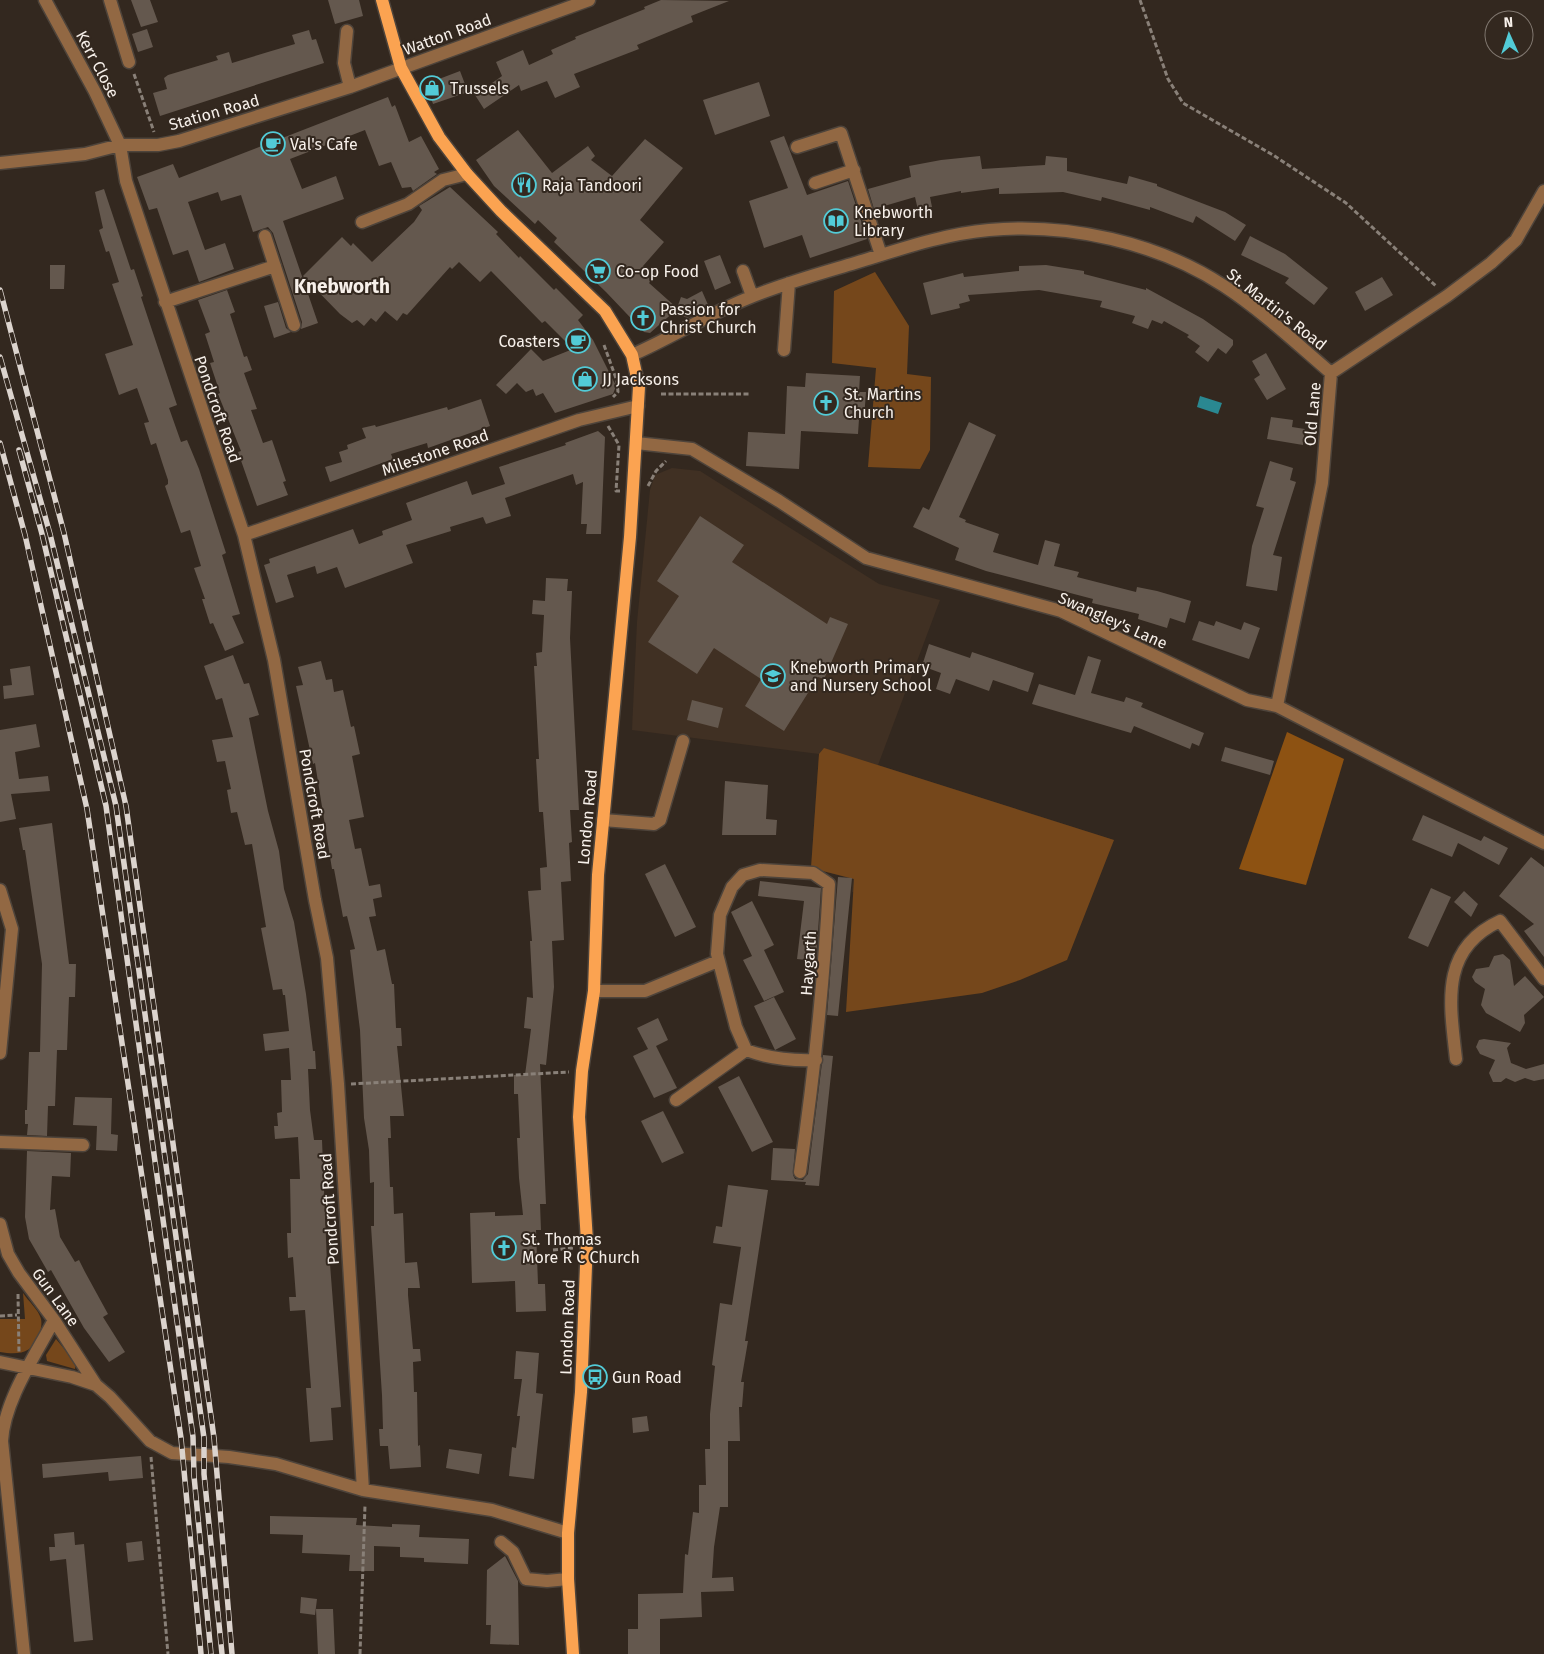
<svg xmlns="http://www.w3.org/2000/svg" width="1544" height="1654" font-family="'Fira Sans',sans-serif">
<rect width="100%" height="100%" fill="#33281f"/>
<path fill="#403023" d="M672 468 700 471 879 584 940 600 878 765 1114 840 852 892 853 879 811 868 819 754 632 730 637 622 650 490 655 475Z"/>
<path fill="#75471b" d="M875 272 909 326 907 374 931 377 930 450 920 469 868 467 876 368 832 363 834 291Z
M824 748 1114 840 1067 960 1020 980 982 993 846 1012 854 879 811 868 819 754Z
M23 1293C28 1301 39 1310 41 1319 42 1324 41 1330 39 1335 32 1354 18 1355 0 1352V1319H25Z
M56 1339 76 1363 75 1369 47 1361 46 1355Z"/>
<path fill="#8d5212" d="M1287 732 1344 759 1306 885 1239 869Z"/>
<path fill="#2a8891" d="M1200 396 1222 403 1218 414 1197 407Z"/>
<path fill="#64584e" d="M131 0H150L158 22 141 27Z
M328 0H359L363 16 335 24Z
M661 0 729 1 691 16 693 22 637 45 639 49 574 74 580 87 555 98 547 81 521 91 519 85 484 109 475 95 502 76 496 62 523 50 529 65 553 54 551 50 576 39 575 37 645 9 644 7Z
M147 29 153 47 138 52 132 34Z
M309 30 312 40 316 39 324 63 160 116 153 93 167 89 164 78 168 75 218 60 216 56 229 52 232 63 268 52 295 44 292 35Z
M460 71 468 92 433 104 425 80 438 76 439 79Z
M759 82 770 116 715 135 703 100Z
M388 97 392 107 395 105 409 142 421 136 439 169 434 172 437 174 413 191 411 187 402 188 391 162 379 166 365 130 290 159 302 189 336 176 344 199 283 221 318 323 301 329 302 322 273 233 268 227 253 232 241 195 221 201 218 192 188 202 205 250 225 243 234 269 199 282 188 250 173 255 157 208 149 210 137 177 173 164 179 178Z
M518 130 552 173 588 146 595 156 591 160 612 176 645 139 683 168 640 220 664 242 643 266 655 276 649 283 677 308 681 297 687 299 702 291 709 307 687 318 675 312 676 310 650 333 644 332 606 292 554 242 557 238 538 220 535 224 494 186 476 160Z
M784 136 807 195 848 181 867 239 810 258 802 235 764 248 749 201 788 188 770 141Z
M980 156 982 169 1045 165 1046 156 1067 158V171L1127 184 1129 176 1157 184V186L1225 212 1246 225 1235 241 1196 216 1193 223 1150 207V210L1102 197 1101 201 1063 192 999 194V188L961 193V191L930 197 932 207 918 210 915 197 874 209 868 189 911 177 909 166 941 160Z
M450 187 498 232 496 234 519 258 520 256 554 290 556 288 583 315 578 320 593 340 616 386 613 394 555 413 543 393 536 396 533 389 526 392 517 383 506 394 496 385 531 349 543 361 573 349 545 321 542 323 491 271 480 282 459 262 452 269 450 267 407 315 403 313 397 321 385 311 376 322 371 318 364 326 357 320 352 323 340 314 303 276 342 237 351 246 353 243 372 262 414 222 422 210 419 206Z
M104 189 131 270 134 269 143 296 141 297 177 405 169 408 181 442 187 440 199 469 226 553 222 555 240 614 232 616 244 643 225 651 213 623 210 624 202 599H205L194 568 201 566 190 530 181 533 165 486 168 484V480L162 462 156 443 151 445 144 423 149 422 137 388 119 395 105 354 133 345 112 284 119 282 109 251 106 252 99 230 103 228 95 192Z
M1250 236 1285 254 1328 288 1314 305 1285 283 1289 278 1241 255Z
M720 255 731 283 715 290 704 261Z
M50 265H65L64 289H50Z
M1046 265 1084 271V274L1146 290V288L1203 319 1233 340V345L1226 354 1218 348 1208 362 1195 352 1200 346 1187 337 1189 335 1164 321 1162 324 1152 320 1148 329 1132 323 1135 316 1100 307 1102 301 1039 290 968 295 970 301 959 304 960 308 931 315 923 283 963 273 964 277 1019 271V266Z
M1382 277 1393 295 1365 311 1355 292Z
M227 290 235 312 230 314 244 357 247 356 252 370 244 373 257 409 251 410 263 443 272 440 286 481 283 482 288 495 257 506 238 452 241 451 218 394 220 393 210 363 214 362 205 334 210 332 198 300Z
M278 302 286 328 291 332 274 338 264 306Z
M1266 353 1286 389 1267 400 1254 379 1260 375 1252 361Z
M806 373 860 376 859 392H866L864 419H859L858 434 801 431 799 469 746 466 748 432 785 434 787 386 805 387Z
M481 399 490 426 428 448 427 443 391 454 393 459 330 482 325 467 342 462 339 452 348 449 347 445 366 438 362 428 375 425 376 427 447 407 448 410Z
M1271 417 1293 420 1292 427 1305 429 1303 445 1267 439Z
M969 422 996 435 959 517 966 520 965 522 999 534 993 552 1038 565 1045 540 1060 544 1054 566 1079 572 1077 577 1136 592 1137 587 1157 591 1191 601 1185 623 1170 618 1167 628 1138 619 1139 614 1092 603 1093 599 986 571 955 560 959 548 913 527 923 507 929 510Z
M598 431 605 437 601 534H586L587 524H581L583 482 576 485 573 474 505 498 511 516 486 524 483 517 450 527 451 531 406 545 413 563 345 588 337 567 317 574 315 566 287 575 294 597 276 603 264 565 270 563 269 559 353 529 359 544 383 535 382 531 412 520 406 503 467 481 472 495 505 484 499 467 566 445 565 443Z
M1270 461 1293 468 1290 480 1296 482 1273 555 1282 557 1277 591 1246 586 1252 546 1264 508 1256 506Z
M700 516 744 545 732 562 827 624 830 617 848 624 824 679 818 677 784 731 745 706 761 679 714 648 697 674 648 642 679 596 657 581Z
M546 578 568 579 567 591H572L570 638 579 810H570L572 842 569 843 571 881 561 882 564 940 552 941 554 987 546 1065 540 1064 546 1204H540L541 1230H536L538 1284H545L546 1311 516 1312 515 1281 472 1283 470 1213 495 1212V1216L523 1215 519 1178 517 1138H520L518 1094H514V1075H525L531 1029 524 1028 527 997 533 998 530 941H532L528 891 541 890 540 868 547 867 543 812H539L536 759H539L534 666H537L536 653 542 652 544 615 532 614 533 600 545 601Z
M1199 621 1214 626 1216 621 1241 630 1244 622 1260 628 1249 659 1192 640Z
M929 644 970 658 972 652 1034 673 1028 692 993 680 989 691 956 679 950 694 936 689 941 673 922 666Z
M233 655 244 684 249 683 259 715 249 718 268 811 279 851 284 889 294 922 306 994 313 1051H315L316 1069H308L310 1110 314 1140H322L327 1264H330L341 1407 331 1408 333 1440 310 1442 306 1388H311L305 1310 290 1311 289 1297H296L293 1257 288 1258 287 1233H291L290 1179H300L298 1137 275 1139 274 1126H278L277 1113 282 1112 281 1080H291L289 1048 265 1051 263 1034 289 1031 285 995H283L282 989 273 990 261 928 266 927 252 844 245 845 237 812 231 813 227 790 231 789 225 761 217 762 212 740 233 737 222 698 216 700 204 666Z
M1088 656 1101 660 1091 693 1124 702 1126 697 1143 703 1141 707 1204 733 1199 746 1192 743 1190 749 1134 726 1131 733 1032 704 1039 684 1075 695Z
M321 661 326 680 332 679 334 692 343 690 351 727 354 726 360 754 352 756 364 817 349 820 355 849 361 848 369 886 380 884 382 897 373 899 376 916 369 917 377 951 385 949 392 984H394L396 1028H401L402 1046H397L404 1116H390L391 1138H388L390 1187H393L394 1214 403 1213 405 1263 417 1262 420 1288H408V1295L413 1349H420L421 1361 413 1362 414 1392H417L418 1446 420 1445 421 1467 390 1469 388 1446H380L379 1429H383L382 1395 371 1226H374V1182L370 1183 369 1150 364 1118 360 1030 350 950 355 949 347 916 343 917 334 869H332L315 763 313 764 296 686 303 685 298 667Z
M30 666 34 695 4 699 3 686 12 685 10 669Z
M692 700 723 708 718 728 687 720Z
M36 724 40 747 15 752 19 779 48 776 50 791 11 794 16 819 0 822V730Z
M1225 747 1274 761 1270 775 1221 761Z
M725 781 768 785 766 819 777 820 776 835H722Z
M1423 815 1481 841 1484 836 1508 848 1499 865 1458 843 1452 857 1412 840Z
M52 823 69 964H76L75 997H69L67 1050H57L55 1106H48L47 1136 27 1135 28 1124H25V1110H27L29 1052H40L42 964 25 850H23L19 828Z
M1531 857 1544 867V957L1524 931 1534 924 1499 896Z
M665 864 696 927 675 937 645 874Z
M838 877 852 878 838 1016 827 1015Z
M760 881 821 888 816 961 797 959 804 901 758 896Z
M1431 888 1451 897 1428 947 1408 938Z
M1464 891 1478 904 1471 917 1454 902Z
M752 901 774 945 764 950 784 992 764 1001 743 960 752 956 731 912Z
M1503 954 1510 960 1514 986 1525 976 1544 997 1524 1015 1525 1023 1520 1032 1486 1013 1481 1005 1485 989 1475 982 1472 977 1476 969 1489 967 1494 956Z
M774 997 796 1039 775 1050 754 1006Z
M658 1018 668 1040 656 1046 677 1088 654 1098 633 1056 648 1049 637 1028Z
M1484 1039 1511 1043 1507 1048 1511 1063 1526 1069 1544 1064V1079L1534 1081 1525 1078 1515 1082 1506 1078 1501 1082H1493L1489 1073 1495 1060 1480 1054 1476 1047 1479 1040Z
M823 1055 833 1056 819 1186 805 1185 806 1182 771 1180 773 1148 795 1149 793 1175 795 1179 803 1180 808 1174Z
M739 1076 773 1142 752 1152 718 1087Z
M75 1097 112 1098 111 1134 118 1135 117 1151 96 1150 97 1126 73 1125Z
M663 1111 684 1153 662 1163 641 1121Z
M27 1151 71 1153 70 1177 52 1176 50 1210 55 1209 60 1237 75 1262 79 1260 85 1272 108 1314 103 1317 125 1352 109 1362 84 1328 51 1270 48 1272 29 1239 25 1217Z
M728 1185 768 1190 745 1341H748L741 1382H744L742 1407H739L740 1441H728V1507H720L714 1547 712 1578 733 1577 734 1591 701 1592 702 1617 660 1619V1654H628V1629H638V1594L683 1593 685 1554 688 1555 693 1512 699 1513V1485H706L705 1449H710V1414L715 1366 712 1365 720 1303 732 1305 741 1247 713 1243 716 1226 722 1227Z
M516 1351 539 1353 536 1393 543 1394 534 1479 509 1476 512 1447 516 1448 520 1416H517L522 1379H514Z
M647 1416 649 1431 633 1433 632 1418Z
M449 1449 482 1454 479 1474 446 1468Z
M141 1456 143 1478 109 1481 108 1472 43 1478 42 1464Z
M270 1516 357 1518 356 1525 392 1527V1524L420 1525 419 1537 469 1539 468 1564 424 1562V1558L400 1557V1547L374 1546V1571H349L350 1555 302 1553 303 1535 270 1534Z
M74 1532 75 1545 84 1544 93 1640 74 1642 66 1559 50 1561 49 1547H55L54 1534Z
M142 1541 144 1560 128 1562 126 1543Z
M505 1556 518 1581 519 1645 490 1644 491 1625H486L487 1570Z
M301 1597 317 1599 315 1615 300 1613Z
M316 1609H333L335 1654H318Z"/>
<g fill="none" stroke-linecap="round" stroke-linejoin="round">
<g stroke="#4e443b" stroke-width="15">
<path id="minor" d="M45 0 95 92 120 145 126 181 244 535 274 660 315 900 327 958 338 1084 363 1490
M110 0 129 62
M347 31 344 63 350 87
M797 147 841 133 881 255
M0 163 85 154 120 145H158L179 141 350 87 589 0
M815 183 854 170
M362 222 408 204 443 180 467 174
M265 236 294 325
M743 271 752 296
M165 302 275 266
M784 350 789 283
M632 355C671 338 707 315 746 299 781 284 818 274 855 263 898 250 943 234 989 230 1068 223 1157 242 1224 286 1262 311 1296 343 1331 373
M636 443 692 449 779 501 866 558 1061 611 1247 700 1277 706 1544 843
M244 535 579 420 638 406
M1277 706 1322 483 1331 373 1447 296 1491 263 1516 240 1544 191
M603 820 654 824 660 820 683 741
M0 890 12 929 0 1053
M594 991H645L718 961
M1456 1059C1450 1004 1439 949 1500 921L1544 979
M676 1100 746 1050
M0 1142 83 1145
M800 1172C814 1076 824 981 829 884L813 873 760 870 743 875 732 887 720 915 717 954 736 1027 746 1050C770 1059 791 1061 816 1060
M0 1224 8 1254 19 1273 54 1320 96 1385
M0 1362 72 1377 96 1385 110 1397 150 1441 172 1453 229 1457 276 1464 363 1490 492 1510 568 1533
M501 1542 513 1552 526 1579 547 1581 568 1579
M24 1654 2 1441C4 1401 35 1356 54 1320"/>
</g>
<g stroke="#4e443b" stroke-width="15">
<path id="major" d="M382 0 401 68 439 137 467 174 501 211 605 311 632 355 639 387 630 537 598 875 594 991 582 1071 579 1117 587 1241 581 1392 568 1533V1579L573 1654"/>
</g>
<path stroke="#898078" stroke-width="3" stroke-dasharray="5 2.5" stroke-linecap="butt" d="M1140 0 1168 79 1183 103 1273 155 1346 203 1437 287
M134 74 154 132
M604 345 617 381 618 392 613 397
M661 394H750
M608 426 619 445 616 491H620
M648 486 656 471 666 461
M351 1084 569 1072
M553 1250 573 1248
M18 1294 19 1353
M0 1316 17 1315
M151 1457 168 1654
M360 1654 365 1505"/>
<use href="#minor" stroke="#926843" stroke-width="12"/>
<use href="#major" stroke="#fba351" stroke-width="12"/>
<g stroke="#dcd4ce" stroke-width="5.5">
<path id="rail" d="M0 290 64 533 126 806 214 1438 232 1654
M0 357 50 534 116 806 204 1438V1474L222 1654
M0 443 25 535 87 809 181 1438 201 1654
M19 450 42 534 106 806 193 1437 194 1476 211 1654"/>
</g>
<use href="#rail" stroke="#33281f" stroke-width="4" stroke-dasharray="11" stroke-linecap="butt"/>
</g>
<defs>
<g id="shop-ring" transform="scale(1.25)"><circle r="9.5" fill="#33281f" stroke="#52cbd7" stroke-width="1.5"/><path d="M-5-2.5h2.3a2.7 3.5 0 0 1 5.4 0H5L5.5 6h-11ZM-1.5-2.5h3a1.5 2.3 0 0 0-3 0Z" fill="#52cbd7"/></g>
<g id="cafe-ring" transform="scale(1.25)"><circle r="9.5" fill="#33281f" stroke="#52cbd7" stroke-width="1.5"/><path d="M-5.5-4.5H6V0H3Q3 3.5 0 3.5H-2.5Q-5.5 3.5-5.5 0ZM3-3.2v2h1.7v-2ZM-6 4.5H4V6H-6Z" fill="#52cbd7"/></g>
<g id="restaurant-ring" transform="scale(1.25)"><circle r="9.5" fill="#33281f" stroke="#52cbd7" stroke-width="1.5"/><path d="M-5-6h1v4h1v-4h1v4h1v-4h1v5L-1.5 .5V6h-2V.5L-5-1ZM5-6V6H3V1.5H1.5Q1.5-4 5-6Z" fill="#52cbd7"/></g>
<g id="library-ring" transform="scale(1.25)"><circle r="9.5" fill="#33281f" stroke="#52cbd7" stroke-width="1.5"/><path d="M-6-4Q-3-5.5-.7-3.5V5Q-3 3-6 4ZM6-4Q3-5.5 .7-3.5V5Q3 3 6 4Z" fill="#52cbd7"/></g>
<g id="supermarket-ring" transform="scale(1.25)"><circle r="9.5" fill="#33281f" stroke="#52cbd7" stroke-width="1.5"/><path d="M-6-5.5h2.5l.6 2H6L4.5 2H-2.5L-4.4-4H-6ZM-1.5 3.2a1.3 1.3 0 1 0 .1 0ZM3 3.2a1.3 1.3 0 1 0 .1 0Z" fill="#52cbd7"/></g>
<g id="church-ring" transform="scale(1.25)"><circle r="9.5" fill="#33281f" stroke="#52cbd7" stroke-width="1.5"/><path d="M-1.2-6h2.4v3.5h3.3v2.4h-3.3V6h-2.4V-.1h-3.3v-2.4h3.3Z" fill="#52cbd7"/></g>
<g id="school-ring" transform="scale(1.25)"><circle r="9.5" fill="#33281f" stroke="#52cbd7" stroke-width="1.5"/><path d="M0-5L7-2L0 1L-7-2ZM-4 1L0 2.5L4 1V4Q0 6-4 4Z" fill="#52cbd7"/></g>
<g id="bus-ring" transform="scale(1.25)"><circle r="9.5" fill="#33281f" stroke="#52cbd7" stroke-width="1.5"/><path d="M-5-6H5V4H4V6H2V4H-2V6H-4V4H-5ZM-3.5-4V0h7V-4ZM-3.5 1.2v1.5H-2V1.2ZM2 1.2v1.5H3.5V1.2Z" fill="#52cbd7"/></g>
</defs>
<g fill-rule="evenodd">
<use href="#shop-ring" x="432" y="88"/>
<use href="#cafe-ring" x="273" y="144"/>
<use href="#restaurant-ring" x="524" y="185"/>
<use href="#library-ring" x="836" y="221"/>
<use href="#supermarket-ring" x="598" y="271"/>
<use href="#church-ring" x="643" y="318"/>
<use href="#cafe-ring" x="578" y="341"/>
<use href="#shop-ring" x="585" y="379"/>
<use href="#church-ring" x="826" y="403"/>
<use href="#school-ring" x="773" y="676"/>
<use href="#church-ring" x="504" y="1248"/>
<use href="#bus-ring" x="595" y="1377"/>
</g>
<g text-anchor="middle" stroke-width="4" stroke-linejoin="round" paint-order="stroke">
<g font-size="16" fill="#f7f0ea" stroke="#33281f">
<text transform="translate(447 34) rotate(-20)" y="6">Watton Road</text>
<text transform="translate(98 64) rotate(62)" y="6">Kerr Close</text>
<text transform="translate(214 112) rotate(-16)" y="6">Station Road</text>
<text transform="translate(1277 309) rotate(38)" y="6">St. Martin's Road</text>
<text transform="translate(218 409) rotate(71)" y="6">Pondcroft Road</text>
<text transform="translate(1312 414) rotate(-85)" y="6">Old Lane</text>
<text transform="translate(435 452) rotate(-19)" y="6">Milestone Road</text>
<text transform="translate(1113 620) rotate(24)" y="6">Swangley's Lane</text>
<text transform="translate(315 804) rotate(80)" y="6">Pondcroft Road</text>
<text transform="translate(587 817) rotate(-85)" y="6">London Road</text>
<text transform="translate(808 963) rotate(-86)" y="6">Haygarth</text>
<text transform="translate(329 1209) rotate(-94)" y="6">Pondcroft Road</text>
<text transform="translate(56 1297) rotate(54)" y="6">Gun Lane</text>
<text transform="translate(567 1327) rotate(-88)" y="6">London Road</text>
</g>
<g font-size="16" fill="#f7f0ea" stroke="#33281f" text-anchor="start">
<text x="450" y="94">Trussels</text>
<text x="290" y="150">Val's Cafe</text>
<text x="542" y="191">Raja Tandoori</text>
<text x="854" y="218">Knebworth<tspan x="854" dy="18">Library</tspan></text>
<text x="616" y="277">Co-op Food</text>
<text x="660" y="315">Passion for<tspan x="660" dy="18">Christ Church</tspan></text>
<text x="560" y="347" text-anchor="end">Coasters</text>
<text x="602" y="385">JJ Jacksons</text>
<text x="844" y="400">St. Martins<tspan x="844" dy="18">Church</tspan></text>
<text x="790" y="673">Knebworth Primary<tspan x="790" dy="18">and Nursery School</tspan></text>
<text x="522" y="1245">St. Thomas<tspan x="522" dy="18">More R C Church</tspan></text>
<text x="612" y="1383">Gun Road</text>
</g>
<g font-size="19" font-weight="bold" fill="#f7f0ea" stroke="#33281f">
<text x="342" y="293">Knebworth</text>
</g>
</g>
<g transform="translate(1509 35) rotate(357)"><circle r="24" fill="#33281f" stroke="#817870"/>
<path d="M0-4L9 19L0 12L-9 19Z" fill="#52cbd7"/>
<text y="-8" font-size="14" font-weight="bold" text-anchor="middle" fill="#f7f0ea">N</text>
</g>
</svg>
